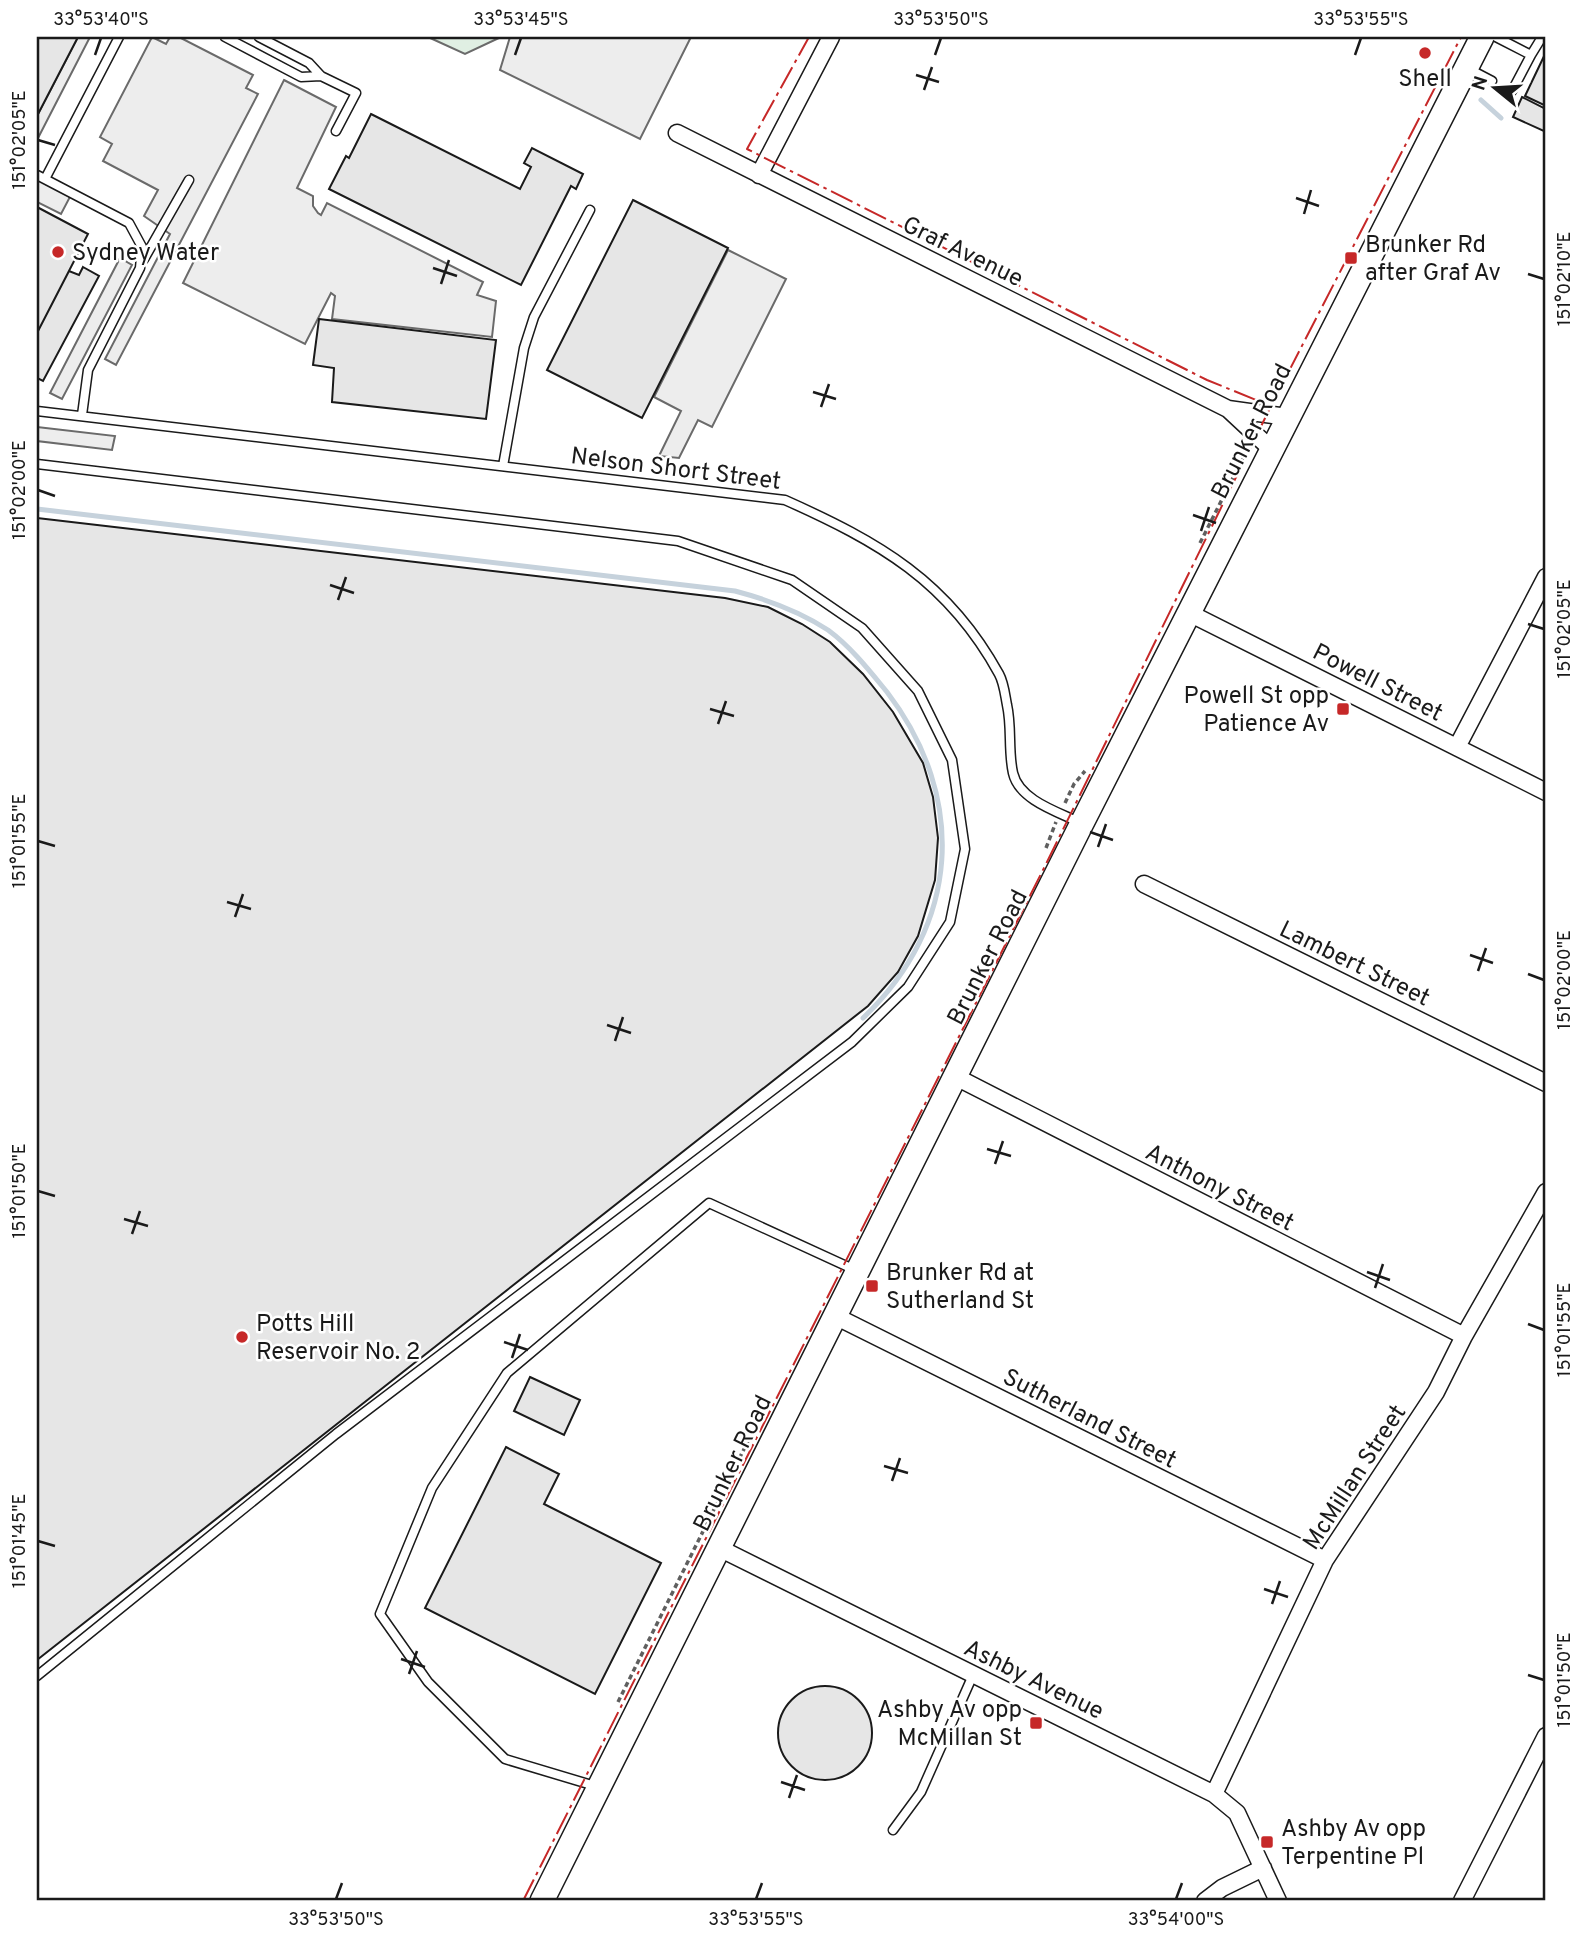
<svg xmlns="http://www.w3.org/2000/svg" width="1583" height="1938" font-family="Overpass,sans-serif">
<rect width="100%" height="100%" fill="#fff"/>
<path fill="#e0efe3" stroke="#6a6a6a" stroke-width="2" d="M428 37H501L465 54Z"/>
<path fill="#ededed" stroke="#6a6a6a" stroke-width="2" d="M78 37H90L37 140V116Z
M152 37 166 44 170 37H179L253 75 246 88 258 94 116 365 105 359 170 234 144 216 158 190 103 161 112 144 100 137Z
M510 37H691L640 139 500 70Z
M284 80 336 107 297 188 313 196V206L318 213 321 215 327 203 483 282 477 295 496 301 492 337 332 319 335 296 331 293 305 344 183 283Z
M37 175 72 193 61 214 37 202Z
M728 250 786 279 712 427 698 420 679 458 659 456 681 411 654 397Z
M120 258 132 265 62 399 50 393Z
M37 427 115 436 112 450 37 441Z"/>
<g fill="none" stroke-linecap="round" stroke-linejoin="round">
<path stroke="#c6d2dc" stroke-width="5" d="M1481 100 1501 118
M37 509 735 591C769 600 799 611 828 630 851 647 869 670 887 692 968 798 960 926 863 1018"/>
</g>
<path fill="#e6e6e6" stroke="#1a1a1a" stroke-width="2" d="M37 37H78L37 116Z
M1546 52V106L1525 96Z
M1522 97 1546 109V132L1513 117Z
M371 114 520 189 531 167 524 163 532 148 583 174 576 189 571 186 521 285 329 189 346 156 349 158Z
M633 200 728 248 642 418 547 370Z
M37 207 88 234 37 333Z
M83 267 99 276 43 381 37 378V333L69 271 79 275Z
M319 319 496 340 486 419 332 402 334 368 313 365Z
M37 518 725 598 768 607 802 624 830 642 863 674 893 712 923 763 933 797 938 838 935 880 918 936 898 972 868 1006 37 1660Z
M530 1377 580 1400 564 1435 514 1411Z
M506 1447 559 1474 544 1504 661 1563 595 1694 425 1608Z
M778 1733a47 47 0 1 1 94 0a47 47 0 1 1-94 0Z"/>
<g fill="none" stroke-linecap="round" stroke-linejoin="round">
<g stroke="#1a1a1a" stroke-width="11">
<path id="lane" d="M225 37 301 77 321 76
M259 37 309 63 321 76 356 93 336 131
M1496 37 1531 55 1512 91
M1531 55 1542 37
M1469 69 1492 81
M37 175 129 223 142 247 140 268 88 370 82 415
M45 179 119 37
M144 259 189 180
M37 411 785 500C879 542 948 581 999 674 1004 683 1005 695 1007 705 1012 727 1008 751 1013 773 1019 800 1058 812 1079 822
M37 464 678 541 792 580 862 628 918 691 952 760 965 849 950 922 908 987 852 1042 336 1434 37 1676
M503 466 524 348 534 317 590 210
M595 1786 505 1759 428 1682 380 1614 432 1488 507 1373 709 1203 855 1270
M893 1830 921 1792 973 1675"/>
</g>
<g stroke="#1a1a1a" stroke-width="19">
<path id="street" d="M677 133 1228 409 1271 449
M759 175 831 37
M1228 409 1287 417
M1189 613 1546 792
M1457 747 1546 577
M1144 884 1546 1083
M956 1077 1464 1336
M835 1316 1325 1560
M719 1548 1214 1794 1237 1813 1278 1901
M1214 1794 1325 1560 1436 1392 1464 1336 1546 1192
M1205 1901 1222 1888 1263 1868
M1462 1901 1546 1736"/>
</g>
<g stroke="#1a1a1a" stroke-width="26">
<path id="secondary" d="M542 1901 1082 823 1482 37"/>
</g>
<path stroke="#5f5f5f" stroke-width="3.5" stroke-dasharray="5 3.5" stroke-linecap="butt" d="M1200 543 1244 456 1243 445
M1065 803 1074 784 1085 771
M1046 848 1056 822
M618 1702 755 1427"/>
<use href="#lane" stroke="#fff" stroke-width="8"/>
<use href="#street" stroke="#fff" stroke-width="16"/>
<use href="#secondary" stroke="#fff" stroke-width="23"/>
<path stroke="#c62828" stroke-width="2" stroke-dasharray="24 5 3.5 5" stroke-linecap="butt" d="M1271 406 1461 37
M523 1901 1047 862 1271 406 1207 380 747 149 809 37"/>
</g>
<path fill="none" stroke="#1a1a1a" stroke-width="2.5" d="M95 55 101 38M515 55 521 38M935 55 941 38M1355 55 1361 38M916 75 939 82M924 90 932 67M38 140 55 145M1296 198 1319 206M1304 214 1311 190M433 268 457 276M1528 274 1544 279M441 284 449 260M813 392 836 399M821 407 829 384M38 490 55 496M1193 515 1216 523M1201 531 1209 507M330 585 354 593M338 600 346 577M1528 624 1544 629M710 709 734 716M718 724 726 701M1090 832 1113 840M38 841 55 846M1098 847 1106 824M227 902 251 909M235 917 243 894M1470 955 1493 963M1478 971 1486 948M1528 974 1544 980M607 1025 631 1033M615 1041 623 1017M987 1149 1011 1156M995 1164 1003 1141M38 1191 55 1196M124 1219 148 1226M132 1234 140 1211M1367 1272 1390 1280M1375 1288 1383 1264M1528 1324 1544 1330M504 1342 528 1350M512 1358 520 1334M884 1466 908 1473M892 1481 900 1458M38 1541 55 1546M1264 1589 1288 1597M1272 1604 1280 1581M401 1659 425 1667M409 1674 417 1651M1528 1675 1544 1680M781 1782 805 1790M789 1798 797 1775M336 1899 342 1883M756 1899 762 1883M1176 1899 1182 1883"/>
<g fill="#c62828" stroke="#fff" stroke-width="2.5">
<circle cx="1425" cy="53" r="7"/>
<circle cx="58" cy="252" r="7"/>
<rect x="1344" y="251" width="14" height="14" rx="3.5"/>
<rect x="1336" y="702" width="14" height="14" rx="3.5"/>
<rect x="865" y="1279" width="14" height="14" rx="3.5"/>
<circle cx="242" cy="1337" r="7"/>
<rect x="1029" y="1716" width="14" height="14" rx="3.5"/>
<rect x="1260" y="1835" width="14" height="14" rx="3.5"/>
</g>
<g text-anchor="middle" stroke-width="5" stroke-linejoin="round" paint-order="stroke">
<g font-size="24" fill="#1a1a1a" stroke="#fff" text-anchor="start">
<text x="1425" y="86" text-anchor="middle">Shell</text>
<text x="1365" y="252">Brunker Rd<tspan x="1365" dy="28">after Graf Av</tspan></text>
<text x="72" y="260">Sydney Water</text>
<text x="1329" y="703" text-anchor="end">Powell St opp<tspan x="1329" dy="28">Patience Av</tspan></text>
<text x="886" y="1280">Brunker Rd at<tspan x="886" dy="28">Sutherland St</tspan></text>
<text x="256" y="1331">Potts Hill<tspan x="256" dy="28">Reservoir No. 2</tspan></text>
<text x="1022" y="1717" text-anchor="end">Ashby Av opp<tspan x="1022" dy="28">McMillan St</tspan></text>
<text x="1281" y="1836">Ashby Av opp<tspan x="1281" dy="28">Terpentine Pl</tspan></text>
</g>
<g font-size="24" fill="#1a1a1a" stroke="#fff">
<text transform="translate(963 251) rotate(26)" y="8">Graf Avenue</text>
<text transform="translate(1251 431) rotate(-63)" y="8">Brunker Road</text>
<text transform="translate(676 468) rotate(7)" y="8">Nelson Short Street</text>
<text transform="translate(1378 682) rotate(27)" y="8">Powell Street</text>
<text transform="translate(987 957) rotate(-63)" y="8">Brunker Road</text>
<text transform="translate(1355 963) rotate(26)" y="8">Lambert Street</text>
<text transform="translate(1220 1187) rotate(27)" y="8">Anthony Street</text>
<text transform="translate(1090 1418) rotate(27)" y="8">Sutherland Street</text>
<text transform="translate(732 1463) rotate(-64)" y="8">Brunker Road</text>
<text transform="translate(1354 1477) rotate(-57)" y="8">McMillan Street</text>
<text transform="translate(1034 1679) rotate(26)" y="8">Ashby Avenue</text>
</g>
</g>
<rect width="1583" height="1938" fill="none" stroke="#ffffff" stroke-width="77"/>
<g transform="translate(1495 88) rotate(288)" stroke="#ffffff" stroke-width="5" paint-order="stroke">
<path d="M0-5L12 26L0 18L-12 26Z" fill="#1a1a1a"/>
<text y="-10" font-size="19" font-weight="bold" text-anchor="middle" fill="#1a1a1a">N</text>
</g>
<rect x="38" y="38" width="1506" height="1861" fill="none" stroke="#1a1a1a" stroke-width="2.5"/>
<g font-size="18" text-anchor="middle" fill="#1a1a1a">
<text x="101" y="25">33°53'40"S</text>
<text x="521" y="25">33°53'45"S</text>
<text x="941" y="25">33°53'50"S</text>
<text x="1361" y="25">33°53'55"S</text>
<text transform="translate(19 140) rotate(-90)" y="6">151°02'05"E</text>
<text transform="translate(1564 279) rotate(-90)" y="6">151°02'10"E</text>
<text transform="translate(19 490) rotate(-90)" y="6">151°02'00"E</text>
<text transform="translate(1564 629) rotate(-90)" y="6">151°02'05"E</text>
<text transform="translate(19 841) rotate(-90)" y="6">151°01'55"E</text>
<text transform="translate(1564 980) rotate(-90)" y="6">151°02'00"E</text>
<text transform="translate(19 1191) rotate(-90)" y="6">151°01'50"E</text>
<text transform="translate(1564 1330) rotate(-90)" y="6">151°01'55"E</text>
<text transform="translate(19 1541) rotate(-90)" y="6">151°01'45"E</text>
<text transform="translate(1564 1680) rotate(-90)" y="6">151°01'50"E</text>
<text x="336" y="1925">33°53'50"S</text>
<text x="756" y="1925">33°53'55"S</text>
<text x="1176" y="1925">33°54'00"S</text>
</g>
</svg>
